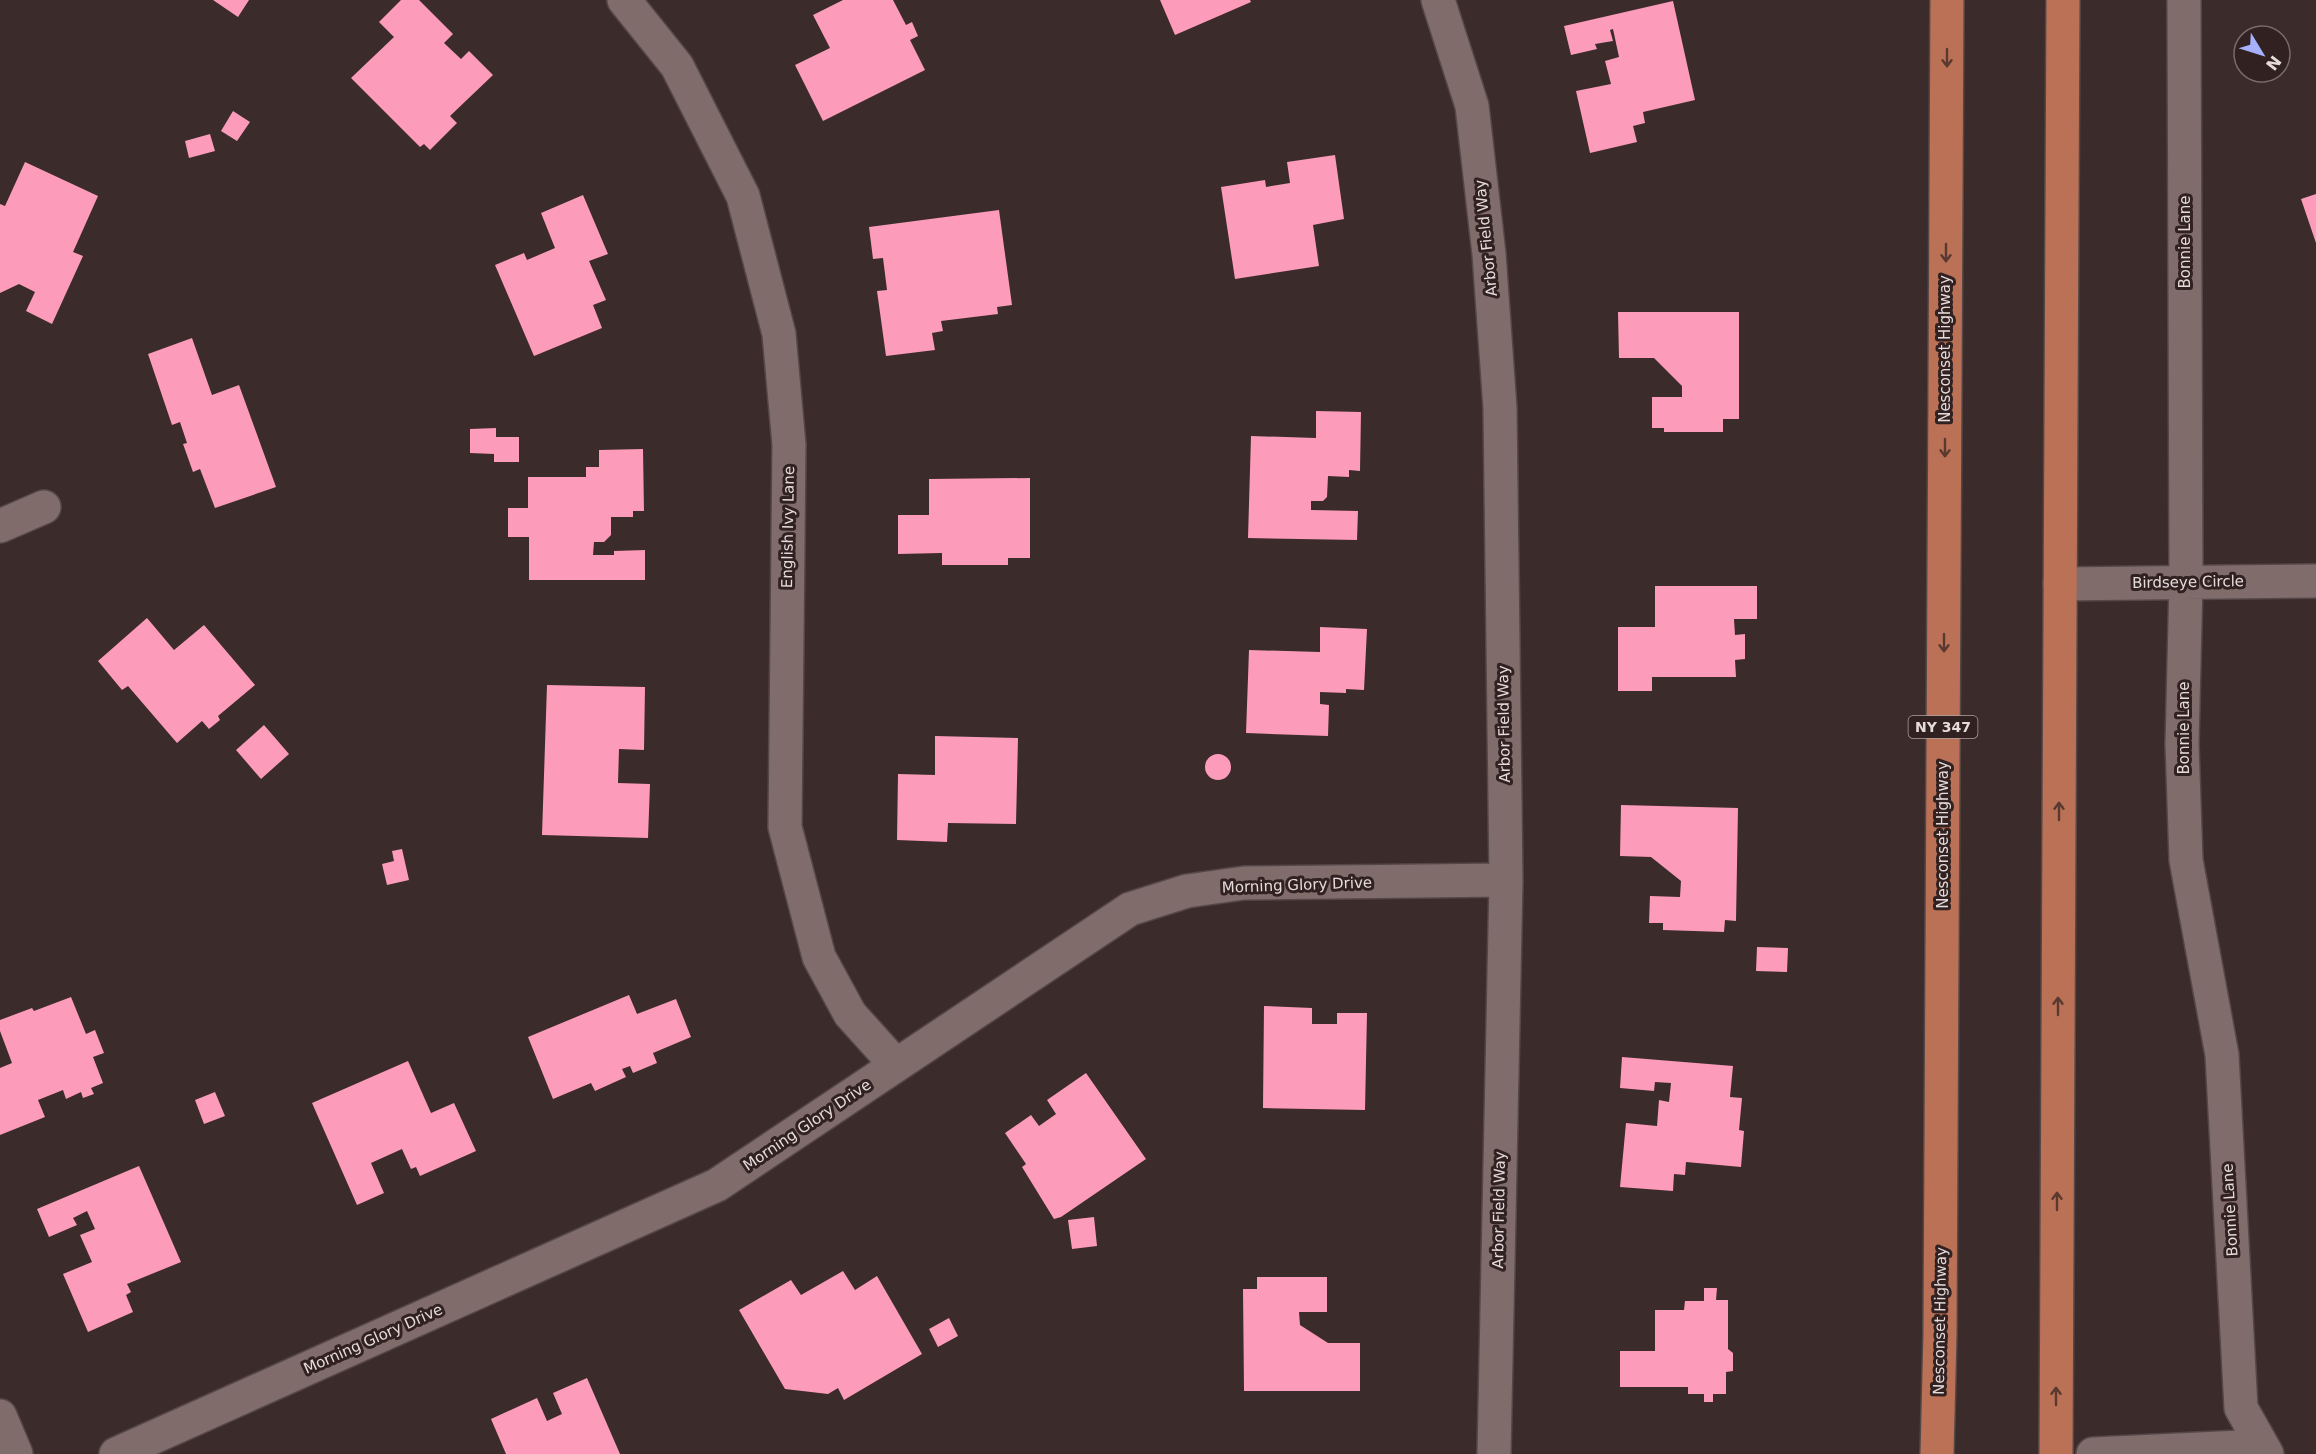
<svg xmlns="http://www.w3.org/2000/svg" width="2316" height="1454" font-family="'DejaVu Sans',sans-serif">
<rect width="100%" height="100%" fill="#3b2b2a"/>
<path fill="#fc9cba" d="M213 0H249L238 17Z
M401 0H419L453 34 444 43 461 59 469 51 493 75 450 116 457 123 430 150 424 144 420 147 351 78 394 37 379 22Z
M843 0H893L906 25 912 22 918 36 910 40 925 70 823 121 795 65 830 48 813 15Z
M1160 0H1250L1251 2 1175 35Z
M1673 1 1695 100 1643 112 1645 123 1633 126 1637 142 1590 153 1576 91 1611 84 1605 61 1619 57 1613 29 1610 30 1613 41 1595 44 1597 49 1571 55 1564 26Z
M233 111 250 122 237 141 221 131Z
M210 134 215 151 189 158 185 141Z
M1335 155 1344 219 1313 225 1319 266 1235 279 1221 187 1265 180 1266 187 1290 183 1287 162Z
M25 162 98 196 73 252 83 256 52 324 26 311 35 292 19 284 0 293V204L5 206Z
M2316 194V243L2301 199Z
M583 195 608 254 589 261 606 300 593 305 602 328 534 356 495 265 524 253 527 260 555 248 541 213Z
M999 210 1012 305 997 307 998 314 941 321 943 331 932 333 935 350 886 356 877 291 887 290 883 258 873 259 869 227Z
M1618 312H1739V419H1723V432H1664V428H1652V397H1682V386L1654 358H1619Z
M192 338 212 395 239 385 276 487 215 508 200 469 193 472 183 444 187 443 180 422 172 425 148 354Z
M1316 411 1361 412 1360 471 1349 470V477L1328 476 1327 497 1323 501H1311V510L1358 511 1357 540 1248 538 1251 436 1316 438Z
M496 428V437H519V462H494V454L470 453V429Z
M643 449 644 511H633V517H611V535L604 542H594L593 555H614V551L645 550V580H529V537H508V508H528V477H586V467H599V450Z
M1030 478V558H1008V565H942V553L898 554V515H929V479Z
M1655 586H1757V619H1734L1735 635 1745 634V659L1735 660 1736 677H1652V691H1618V627H1655Z
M147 618 174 650 204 625 255 685 218 716 220 720 209 729 202 721 177 743 128 686 122 690 98 661Z
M1320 627 1367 629 1364 690 1346 689V693L1320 692V704L1329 705 1328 736 1246 733 1249 650 1320 652Z
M547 685 645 687 644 750 619 749 618 783 650 784 648 838 542 835Z
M264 725 289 754 261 779 236 750Z
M935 736 1018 738 1016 824 948 823 947 842 897 840 898 774 935 775Z
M1205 767a13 13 0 1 1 26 0a13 13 0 1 1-26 0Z
M1621 805 1738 808 1736 921 1725 920 1724 932 1663 930V923H1649L1650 896 1680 897 1681 881 1651 857 1620 856Z
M402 849 409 880 387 885 382 864 394 861 392 851Z
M1757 947 1788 948 1787 972 1756 971Z
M629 995 637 1014 676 999 691 1037 653 1053 657 1063 633 1073 630 1066 622 1069 626 1077 595 1091 591 1083 553 1099 528 1037Z
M71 997 86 1034 95 1030 104 1053 93 1057 103 1083 91 1088 94 1094 83 1098 81 1092 66 1099 63 1090 38 1100 45 1117 0 1135V1068L12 1063 0 1031V1020L32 1008 34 1011Z
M1264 1006 1312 1008V1024H1337V1013H1367L1365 1110 1263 1108Z
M1622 1057 1733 1066 1730 1097 1742 1098 1739 1130 1744 1131 1741 1167 1686 1162 1685 1175 1674 1174 1673 1191 1620 1187 1626 1123 1657 1126 1659 1100 1669 1102 1671 1083 1655 1082 1654 1091 1620 1088Z
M408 1061 431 1113 454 1103 476 1151 420 1176 416 1167 411 1169 402 1149 371 1163 384 1193 357 1205 312 1103Z
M1086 1073 1146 1159 1061 1217 1054 1219 1022 1167 1026 1164 1005 1133 1031 1115 1039 1126 1056 1114 1047 1100Z
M215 1092 225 1116 204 1124 195 1100Z
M139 1166 181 1262 127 1284 131 1292 126 1295 133 1312 88 1332 63 1274 92 1262 80 1235 95 1229 87 1211 73 1218 77 1225 49 1237 37 1209Z
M1094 1217 1097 1246 1072 1249 1068 1220Z
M843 1271 855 1290 877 1276 922 1354 844 1400 838 1388 828 1394 785 1389 739 1310 791 1280 801 1295Z
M1257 1277H1327V1312H1299L1300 1325 1328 1343H1360V1391H1244L1243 1289H1257Z
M1704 1288H1717L1716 1300H1728V1349L1733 1353V1371L1726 1372V1394H1713V1402H1704V1394H1688V1387H1620V1351H1655V1310H1684L1685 1301H1704Z
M949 1318 958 1336 938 1347 929 1329Z
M587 1378 620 1454H506L491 1419 537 1398 547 1421 562 1414 553 1393Z"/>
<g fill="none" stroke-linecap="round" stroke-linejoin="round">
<g stroke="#554747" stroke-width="36">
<path id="street" d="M624 0 677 66 743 196 779 334 789 445 785 827 819 957 850 1014 896 1065
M1438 0 1472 106 1489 254 1500 408 1506 880 1494 1454
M2184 0 2186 582 2182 744 2186 860 2222 1055 2241 1408 2267 1454
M0 526 44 507
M2060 584 2316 581
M0 1416 16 1454
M116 1454 717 1185 1130 909 1187 891 1244 883 1506 880
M2093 1454 2262 1446"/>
</g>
<g stroke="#554747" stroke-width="36">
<path id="highway" d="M1937 1454 1940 1334 1947 0
M2056 1454 2063 0"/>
</g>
<use href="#street" stroke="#7f6c6b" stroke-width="33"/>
<use href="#highway" stroke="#bb7155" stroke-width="33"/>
</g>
<defs><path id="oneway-shaft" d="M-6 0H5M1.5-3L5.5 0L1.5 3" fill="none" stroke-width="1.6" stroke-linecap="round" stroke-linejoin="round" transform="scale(1.5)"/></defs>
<g stroke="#5a3931">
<use href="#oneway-shaft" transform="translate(1947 58) rotate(90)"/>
<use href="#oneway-shaft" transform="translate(1946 253) rotate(90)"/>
<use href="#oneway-shaft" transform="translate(1945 448) rotate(90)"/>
<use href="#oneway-shaft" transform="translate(1944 643) rotate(90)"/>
<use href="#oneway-shaft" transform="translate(2059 811) rotate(-90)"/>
<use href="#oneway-shaft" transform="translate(2058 1006) rotate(-90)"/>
<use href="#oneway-shaft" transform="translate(2057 1201) rotate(-90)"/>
<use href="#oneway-shaft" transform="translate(2056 1396) rotate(-90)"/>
</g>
<g text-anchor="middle" stroke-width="6" stroke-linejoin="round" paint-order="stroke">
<rect fill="#312121" stroke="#b0a3a3" stroke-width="1.5" x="1908.5" y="716" width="69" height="22" rx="4.5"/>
<g font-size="14" font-weight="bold" fill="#e6dbdb">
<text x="1943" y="732">NY 347</text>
</g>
<g font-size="15" fill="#e6dbdb" stroke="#312121">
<text transform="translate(1486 238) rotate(-96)" y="5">Arbor Field Way</text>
<text transform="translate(2185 242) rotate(-90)" y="5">Bonnie Lane</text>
<text transform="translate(1945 349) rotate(-90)" y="5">Nesconset Highway</text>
<text transform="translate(788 527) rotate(-89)" y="5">English Ivy Lane</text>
<text transform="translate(2188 582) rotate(-1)" y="5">Birdseye Circle</text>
<text transform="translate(1504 724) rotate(-91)" y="5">Arbor Field Way</text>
<text transform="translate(2184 728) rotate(-90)" y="5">Bonnie Lane</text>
<text transform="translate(1943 835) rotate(-90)" y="5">Nesconset Highway</text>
<text transform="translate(1297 885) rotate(-2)" y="5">Morning Glory Drive</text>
<text transform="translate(807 1125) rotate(-34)" y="5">Morning Glory Drive</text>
<text transform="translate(1499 1210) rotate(-89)" y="5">Arbor Field Way</text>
<text transform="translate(2230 1210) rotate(-93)" y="5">Bonnie Lane</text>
<text transform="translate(1940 1321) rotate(-89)" y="5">Nesconset Highway</text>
<text transform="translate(373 1339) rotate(-24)" y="5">Morning Glory Drive</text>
</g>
</g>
<g transform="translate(2262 54) rotate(128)"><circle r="28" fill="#312121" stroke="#796b6b" stroke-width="1.5"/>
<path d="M0-4.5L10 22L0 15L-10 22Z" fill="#a7b0fc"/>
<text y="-9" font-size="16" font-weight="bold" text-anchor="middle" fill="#e6dbdb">N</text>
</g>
</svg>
